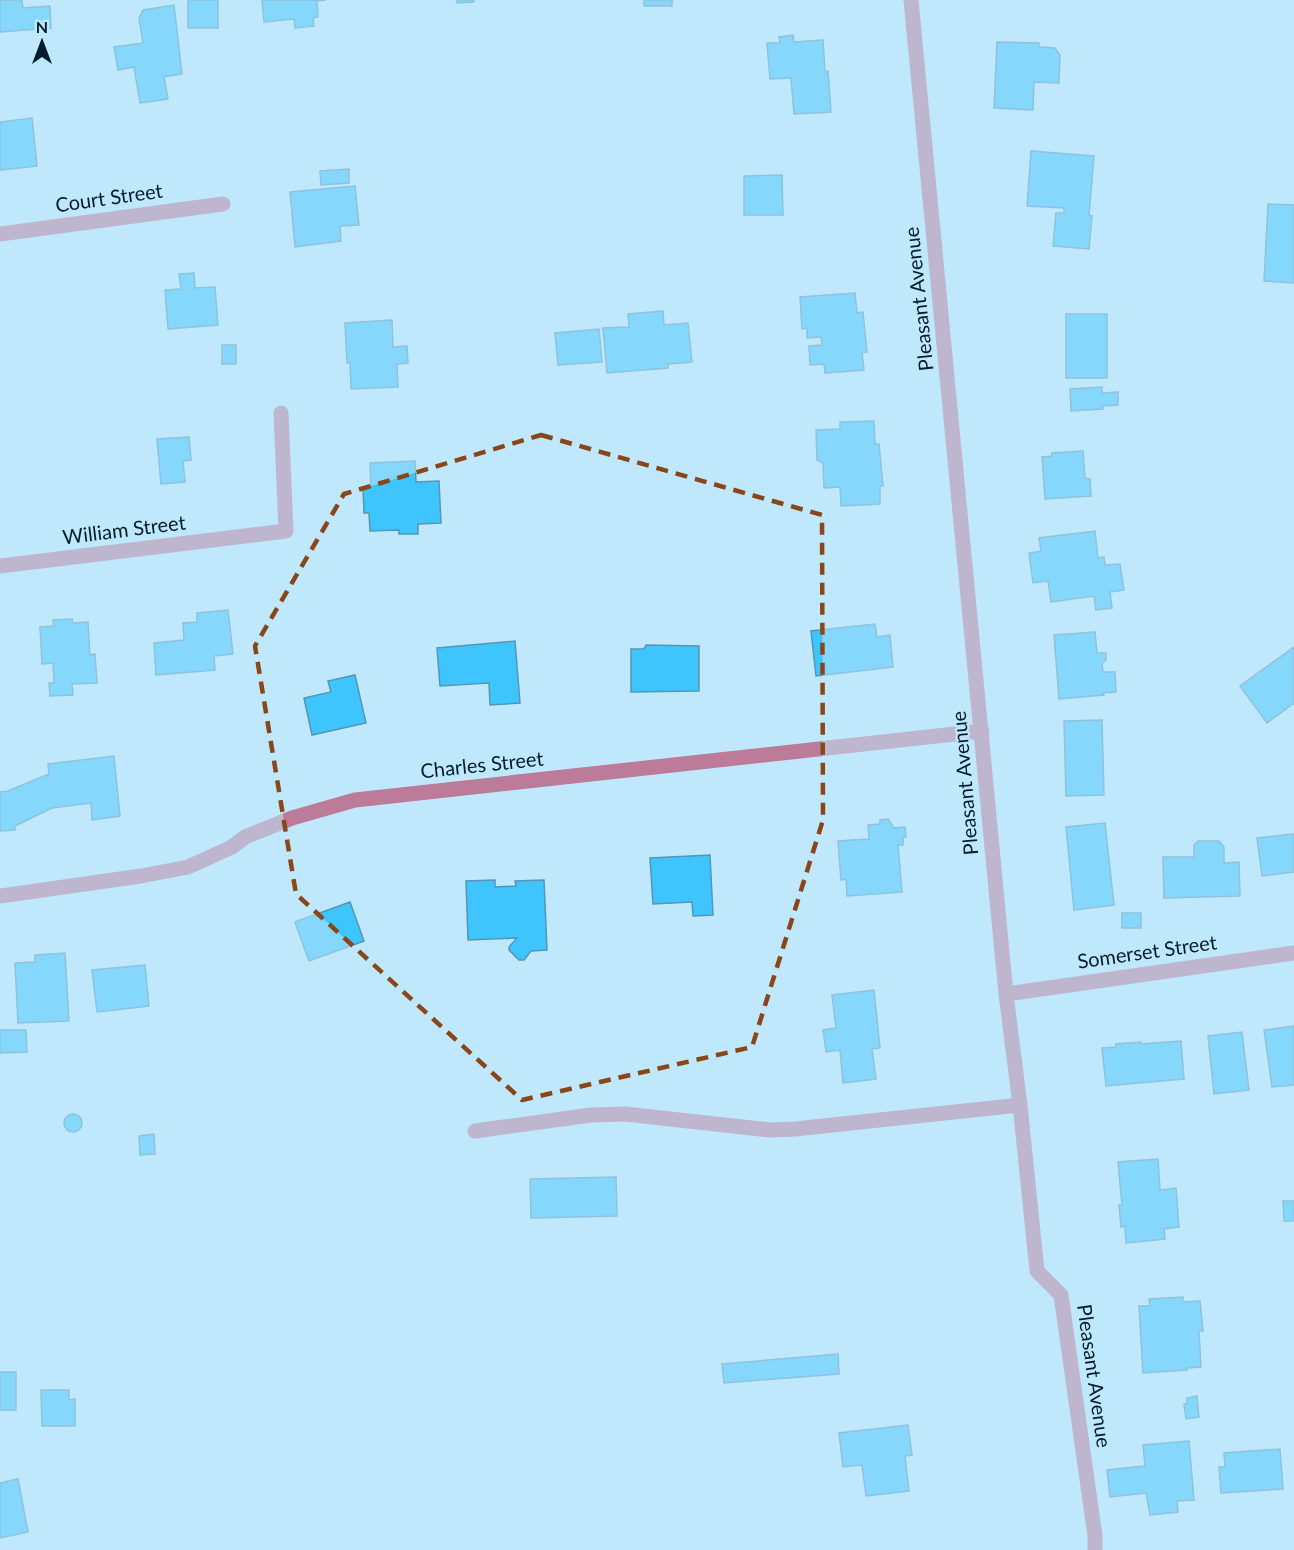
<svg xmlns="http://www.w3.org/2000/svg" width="1294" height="1550" font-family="Lato,sans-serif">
<rect width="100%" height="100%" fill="#c0e8fc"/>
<path fill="#3ec5fd" stroke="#5496b6" stroke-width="1.5" d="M0 0H22L23 8 50 6 51 28 0 32Z
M188 0H218V28H188Z
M262 0H326L317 1 318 17 313 18 314 26 295 28 294 19 264 22Z
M457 0H474V2L457 3Z
M644 0H672V6H644Z
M174 5 182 74 164 77 168 99 140 103 134 67 118 70 114 47 143 43 139 18 143 10Z
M793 35 794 42 823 40 825 72 828 71 831 112 794 114 791 78 770 79 767 43H780L779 37Z
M997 42 1039 43V47L1055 48 1060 55 1059 83 1034 82 1033 110 994 108Z
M32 118 37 166 0 170V122Z
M1031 151 1094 156 1089 215 1092 216 1089 249 1053 246 1056 213H1064V208L1027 206Z
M349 169V183L321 185 320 171Z
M782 175 783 215H744V176Z
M355 186 359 225 340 226 341 241 295 247 290 192Z
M1268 204 1294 205V283L1264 281Z
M194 273 195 288 215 287 218 325 168 329 165 290 181 289 179 274Z
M855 293 857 313 863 312 867 352H862L864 370 825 373 824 364 810 365 809 346 822 345 821 337 807 338V328L802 329 800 297Z
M663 311 664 325 688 323 692 362 668 364V368L607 373 603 328 629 327 628 314Z
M1066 314H1107V378H1066Z
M392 320 393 347 407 346 408 363 397 364 398 387 351 389 350 363H347L345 323Z
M599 329 602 362 558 365 555 333Z
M222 345H236V364H222Z
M1102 387V393L1118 392V405L1102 406 1103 409 1071 411 1070 389Z
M874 421 875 444H879L883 486H880V504L841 506 840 487 824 488 823 463 817 460 816 430 840 429V422Z
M189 437 191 460 183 461 185 482 161 484 157 439Z
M1083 451 1085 478 1090 479 1091 496 1045 499 1042 457 1052 456V453Z
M415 461 416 482 439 481 441 523 418 524V534H399V530L370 531 369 513H364L363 487H371L370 463Z
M1095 531 1098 558 1104 557 1105 565 1120 564 1124 590 1110 592 1112 608 1096 610 1094 596 1051 602 1048 581 1033 583 1029 553 1041 551 1039 538Z
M228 610 233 654 214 656 215 670 156 675 154 643 184 640 183 623 197 622V613Z
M72 619 73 623 88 622 90 655 95 654 97 683 72 684 73 695 50 696 49 683H54L53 663 42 664 40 627 54 626 53 620Z
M875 624 877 637 890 635 893 667 816 676 811 631Z
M1095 632 1097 653H1106V660L1102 663 1103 672H1115L1116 692 1103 693 1104 695 1059 699 1054 635Z
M515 641 520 703 490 705 489 683 440 686 437 648Z
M646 645 699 646V691L631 692V649H644Z
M1294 647V703L1267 723 1240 686Z
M355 675 366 723 312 735 304 698 331 692 328 681Z
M1102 720 1104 795 1066 796 1064 721Z
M114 756 120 816 92 820 91 803 52 808 15 826V830L0 831V792L8 791 49 774 48 764Z
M888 819 894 828 905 827 906 837H903V845H898L902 892 847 896 846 879 841 880 838 841 869 839 868 825 880 824V820Z
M1105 823 1114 905 1074 910 1066 827Z
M1294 834V872L1262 876 1257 838Z
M1198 841H1219L1224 847V863L1239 862 1240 896 1164 898 1163 857H1194V845Z
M710 855 713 915 693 916 692 902 653 904 650 858Z
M495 880V887L516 886 515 881 544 880 547 950 531 951 524 960H519L509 950V947L517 938 468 940 466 881Z
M350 902 364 941 309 961 295 922Z
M1122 913H1141V928H1122Z
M65 953 69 1021 18 1023 15 963 35 962V955Z
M145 965 149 1006 97 1012 92 970Z
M874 990 880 1048 872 1049 876 1079 843 1083 840 1050 826 1052 823 1030 836 1028 832 995Z
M1294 1026V1085L1272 1087 1264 1030Z
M0 1030H26L27 1052 0 1053Z
M1242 1032 1249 1090 1214 1094 1208 1036Z
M1181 1041 1184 1079 1106 1086 1102 1048 1116 1047V1044L1141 1042V1044Z
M64 1123a9 9 0 1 1 18 0a9 9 0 1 1-18 0Z
M154 1134 155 1154 140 1155 139 1136Z
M1158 1159 1160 1190 1176 1188 1179 1227 1164 1229 1165 1239 1126 1243 1125 1226 1121 1227 1119 1205H1122L1118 1162Z
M616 1177 617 1216 531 1218 530 1179Z
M1283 1201H1294V1221H1284Z
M1183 1297V1302L1200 1301 1203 1331H1199L1201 1367 1187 1368V1370L1143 1373 1139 1306H1150L1149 1299Z
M838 1354 839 1374 724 1383 722 1364Z
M0 1372H16V1410H0Z
M41 1390H69V1400L75 1399V1426H42Z
M1197 1396 1199 1417 1186 1419 1184 1404H1187V1398Z
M908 1425 912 1455 905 1456 909 1491 866 1496 862 1465 843 1467 839 1433Z
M1189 1441 1194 1500 1177 1501 1178 1512 1150 1515 1146 1493 1110 1497 1107 1470 1145 1466 1143 1445Z
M1280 1449 1283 1489 1221 1493 1219 1467H1225L1224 1453Z
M18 1479 28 1532 0 1538V1483Z"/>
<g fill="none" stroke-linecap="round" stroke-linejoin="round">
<path stroke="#bc7b99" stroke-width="15" d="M911 0 1006 994 1020 1105 1037 1271 1061 1295 1095 1536V1550
M0 234 223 204
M0 566 286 531 281 413
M0 896 141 876 188 867 232 847 245 837 292 818 355 800 982 731
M1006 994 1294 953
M475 1131 591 1115 625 1114 770 1130 795 1129 1020 1105"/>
</g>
<path d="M0 0H1294V1550H0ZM541 435 822 515 823 820 752 1047 522 1100 296 894 255 646 344 494Z" fill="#c0e8fc" fill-opacity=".55" fill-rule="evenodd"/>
<path fill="none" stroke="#894618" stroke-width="4.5" stroke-dasharray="12 8" stroke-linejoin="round" d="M541 435 822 515 823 820 752 1047 522 1100 296 894 255 646 344 494Z"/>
<g text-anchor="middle" stroke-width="4.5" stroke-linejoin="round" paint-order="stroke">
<g font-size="20" fill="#021e2a" stroke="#c0e8fc">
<text transform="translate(109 198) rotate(-8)" y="7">Court Street</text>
<text transform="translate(919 299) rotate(-96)" y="7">Pleasant Avenue</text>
<text transform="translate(124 530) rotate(-7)" y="7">William Street</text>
<text transform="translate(482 765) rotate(-6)" y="7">Charles Street</text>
<text transform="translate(965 783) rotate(-95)" y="7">Pleasant Avenue</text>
<text transform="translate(1147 952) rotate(-8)" y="7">Somerset Street</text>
<text transform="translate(1094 1376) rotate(82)" y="7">Pleasant Avenue</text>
</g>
</g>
<g transform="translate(42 42)" stroke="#c0e8fc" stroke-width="4.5" paint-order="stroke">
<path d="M0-4.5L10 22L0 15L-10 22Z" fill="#021e2a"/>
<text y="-9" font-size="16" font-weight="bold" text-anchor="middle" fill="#021e2a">N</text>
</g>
</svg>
